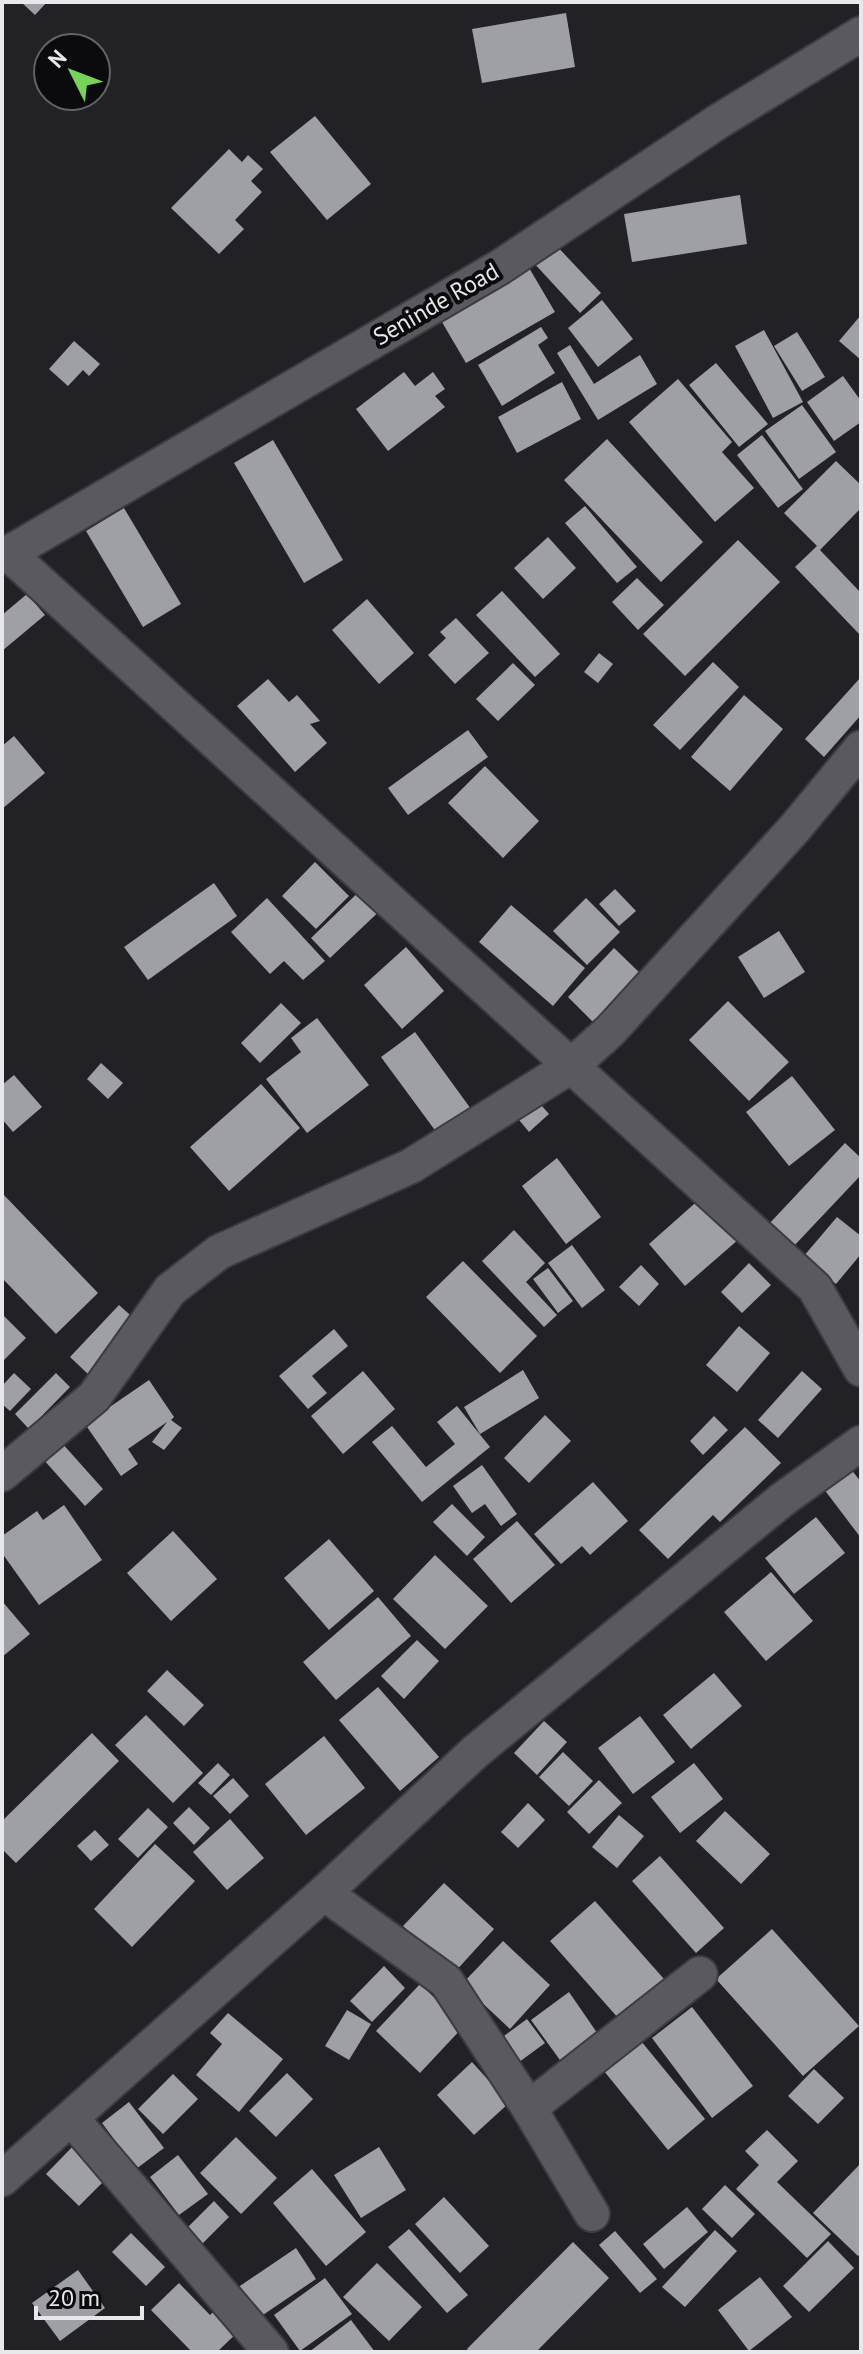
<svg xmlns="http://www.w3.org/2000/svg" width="863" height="2354" font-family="'PT Sans',sans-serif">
<rect width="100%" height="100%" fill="#212126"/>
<path fill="#9f9fa6" d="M21 2H47L35 15Z
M566 13 575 67 482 83 472 29Z
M315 116 371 184 327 220 270 152Z
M229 149 242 162 248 155 263 169 251 181 262 192 235 220 244 229 219 254 171 208Z
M740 195 747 244 632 262 624 214Z
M553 242 601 293 580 313 532 261Z
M528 266 555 312 466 363 439 317Z
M602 300 633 339 598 367 568 328Z
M861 315V360L839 341Z
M541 327 548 338 538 345 555 373 502 406 478 365Z
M764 330 803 402 773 418 735 346Z
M797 332 825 377 802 391 774 346Z
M74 341 100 364 89 376 83 370 68 386 49 369Z
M570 345 594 384 640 355 657 384 598 420 557 353Z
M716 363 768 424 739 447 689 385Z
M404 372 415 386 433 372 445 389 435 396 445 407 388 451 356 409Z
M843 376 861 401V422L834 441 807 402Z
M678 379 732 442 722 452 754 488 715 522 629 422Z
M562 382 581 419 517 453 498 417Z
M802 405 836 452 799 479 765 431Z
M762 435 803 489 778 508 737 455Z
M607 439 703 542 661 582 564 480Z
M273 440 343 560 304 583 234 463Z
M836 461 861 485V508L820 550 861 593V636L795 567 817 546 784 513Z
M585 506 637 567 617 583 565 523Z
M124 508 181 604 143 627 86 531Z
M548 537 576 568 543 599 514 568Z
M738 540 780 582 685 676 643 634Z
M637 578 664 605 638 630 612 602Z
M502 591 560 654 535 677 476 615Z
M27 594 45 615 2 651V615Z
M367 599 414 653 379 684 332 630Z
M456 618 489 653 455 684 428 655 446 638 440 632Z
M599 653 613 664 598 683 584 672Z
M713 662 739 687 680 750 653 725Z
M513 663 535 685 498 721 476 699Z
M861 677V715L824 757 805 739Z
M268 679 289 702 297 695 320 721 310 724 327 743 295 772 237 706Z
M744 695 783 729 730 791 691 757Z
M468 730 488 757 408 815 388 788Z
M14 736 45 773 2 809V746Z
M485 766 539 821 503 858 448 803Z
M315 862 349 896 316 929 282 896Z
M214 883 237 916 148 980 124 947Z
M368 883 387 904 330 958 311 938Z
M615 889 636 911 619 926 599 904Z
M267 898 325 961 303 980 284 961 270 974 231 932Z
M586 898 620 932 587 965 553 931Z
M511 905 585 968 553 1006 479 942Z
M779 931 805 972 764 998 738 957Z
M406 947 444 991 402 1029 364 985Z
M614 948 642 975 596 1025 568 997Z
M728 1001 789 1062 749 1101 689 1040Z
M281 1003 301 1023 260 1063 241 1043Z
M317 1018 369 1085 307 1133 266 1079 301 1052 291 1038Z
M415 1032 471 1109 437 1133 381 1057Z
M101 1063 123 1083 108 1099 87 1079Z
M14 1075 42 1107 13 1132 2 1119V1085Z
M792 1076 835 1130 789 1166 746 1112Z
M261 1084 300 1128 229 1191 190 1147Z
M535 1098 549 1114 529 1132 515 1115Z
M845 1143 861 1158V1175L792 1248 768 1225Z
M557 1158 601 1217 566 1244 522 1186Z
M2 1193 98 1293 56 1334 2 1278Z
M702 1197 739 1239 685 1286 649 1244Z
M837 1217 861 1236V1254L836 1284 803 1257Z
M514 1230 545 1263 526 1282 557 1315 544 1327 482 1261Z
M572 1245 605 1290 582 1308 548 1263Z
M463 1261 537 1336 500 1373 426 1297Z
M749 1263 771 1285 742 1313 721 1292Z
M641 1265 659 1284 639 1306 619 1287Z
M548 1268 573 1301 558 1313 533 1279Z
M119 1305 138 1322 88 1374 70 1357Z
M2 1314 26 1338 2 1362Z
M739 1326 770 1353 737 1392 706 1365Z
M334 1329 348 1346 312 1376 327 1393 308 1409 279 1376Z
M523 1370 539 1398 480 1434 464 1407Z
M363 1371 395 1409 343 1454 311 1416Z
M802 1371 822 1389 778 1438 758 1420Z
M14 1373 31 1389 10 1411 2 1404V1386Z
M56 1373 70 1387 29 1429 15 1414Z
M149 1380 174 1417 171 1420 182 1428 164 1450 152 1442 167 1422 128 1449 138 1464 121 1476 85 1424Z
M457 1406 490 1447 422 1502 372 1442 392 1426 426 1467 455 1444 437 1422Z
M545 1415 571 1441 529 1483 504 1458Z
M714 1416 728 1430 703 1455 690 1441Z
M745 1427 781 1463 720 1522 713 1515 668 1559 639 1530Z
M61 1442 103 1489 85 1506 43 1459Z
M844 1460 861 1482V1538L817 1480Z
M482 1465 517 1514 501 1526 485 1504 472 1513 453 1486Z
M593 1482 628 1521 590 1555 582 1546 561 1564 534 1534Z
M452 1504 485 1537 467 1556 433 1522Z
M64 1505 102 1560 39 1605 2 1553V1536L37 1511 43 1520Z
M816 1517 845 1553 794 1594 765 1558Z
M517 1521 555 1565 511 1603 473 1559Z
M173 1531 217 1579 171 1621 127 1573Z
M329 1539 374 1591 329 1630 284 1578Z
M435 1555 488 1606 445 1649 393 1599Z
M771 1572 813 1621 766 1661 724 1612Z
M378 1597 411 1636 336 1700 303 1662Z
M2 1601 30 1634 2 1657Z
M417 1640 439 1661 404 1699 381 1676Z
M167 1670 204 1705 184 1726 147 1691Z
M714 1673 742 1706 691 1749 663 1715Z
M378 1687 439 1757 400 1791 339 1720Z
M146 1715 203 1773 173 1803 115 1745Z
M640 1716 675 1762 633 1794 598 1748Z
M544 1721 567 1742 537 1775 514 1753Z
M92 1733 119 1761 16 1863 2 1849V1821Z
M324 1736 365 1788 306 1835 265 1784Z
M563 1752 593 1781 569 1806 539 1777Z
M218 1763 230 1775 211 1795 198 1783Z
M694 1763 723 1799 680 1833 651 1797Z
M233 1778 249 1796 230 1814 213 1796Z
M599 1780 622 1803 589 1834 567 1812Z
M528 1803 545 1820 518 1848 501 1832Z
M189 1807 210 1828 194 1845 173 1823Z
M148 1808 168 1827 138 1858 118 1839Z
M725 1811 770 1854 741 1884 696 1841Z
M619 1815 644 1836 617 1868 592 1847Z
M230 1819 264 1858 227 1890 193 1852Z
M95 1830 109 1845 91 1861 77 1846Z
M155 1844 195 1881 132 1947 94 1909Z
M660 1856 724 1928 696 1953 632 1881Z
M444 1883 494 1929 453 1974 403 1926Z
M595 1901 664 1979 619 2019 550 1941Z
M772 1929 859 2026 803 2076 716 1979Z
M503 1941 550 1985 510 2029 462 1984Z
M384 1966 405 1988 372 2022 350 2001Z
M420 1984 464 2026 420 2073 376 2031Z
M569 1992 602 2040 565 2067 531 2020Z
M692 2007 753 2086 712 2118 652 2038Z
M347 2010 371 2024 349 2060 325 2046Z
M228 2013 283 2059 239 2112 196 2075 222 2044 210 2033Z
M527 2019 545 2043 511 2068 493 2044Z
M641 2041 705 2119 668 2150 604 2071Z
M472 2062 509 2103 474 2135 437 2095Z
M814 2069 844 2098 818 2124 788 2096Z
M287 2073 313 2099 276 2137 249 2111Z
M173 2074 198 2099 163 2134 138 2109Z
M129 2102 164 2148 136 2169 102 2123Z
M767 2130 798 2161 777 2182 831 2234 807 2258 736 2189 759 2165 745 2151Z
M236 2137 277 2178 241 2214 200 2173Z
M76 2143 110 2175 79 2206 46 2174Z
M379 2147 406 2190 361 2218 334 2175Z
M178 2155 208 2194 179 2215 150 2177Z
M861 2163V2253L858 2256 813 2213Z
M312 2169 366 2232 326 2266 273 2203Z
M725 2185 755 2214 732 2238 702 2209Z
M444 2197 489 2246 460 2273 415 2224Z
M214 2201 229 2217 197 2249 182 2233Z
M687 2207 708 2232 664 2269 643 2244Z
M409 2229 468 2295 447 2313 388 2247Z
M715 2230 737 2251 685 2307 662 2287Z
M615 2231 657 2279 640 2293 599 2245Z
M131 2233 165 2267 146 2286 112 2252Z
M828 2241 854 2268 809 2312 783 2286Z
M573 2242 609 2278 536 2352H469L467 2349Z
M296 2248 316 2279 257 2319 237 2288Z
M377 2263 422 2307 389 2341 343 2297Z
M78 2270 105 2308 60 2341 32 2303Z
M760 2277 792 2317 749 2351 718 2310Z
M325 2278 352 2314 300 2351 274 2315Z
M179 2283 210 2315 219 2306 241 2329 217 2352H192L151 2310Z
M351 2320 375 2352H309Z"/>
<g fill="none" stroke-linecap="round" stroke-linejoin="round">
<g stroke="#3c3b3f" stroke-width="38">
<path id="street" d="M9 554 815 1288 861 1369
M2 557 500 267 719 121 861 34
M2 1474 94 1397 170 1290 219 1252 411 1166 571 1066 610 1031 795 828 861 748
M324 1893 446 1981 529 2108 592 2214
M529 2108 700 1974
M72 2119 271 2352
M2 2179 324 1893 475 1752 783 1499 861 1443"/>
</g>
<use href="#street" stroke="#5a595f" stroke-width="34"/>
</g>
<g text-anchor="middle" stroke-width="8" stroke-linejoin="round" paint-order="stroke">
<g font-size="24" fill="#e8e8eb" stroke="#0b0b0d">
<text transform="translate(436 304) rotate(-30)" y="8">Seninde Road</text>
</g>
</g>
<rect width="863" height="2354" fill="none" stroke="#e8e8eb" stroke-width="8"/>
<g transform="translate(72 72) rotate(312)"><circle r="38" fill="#0b0b0d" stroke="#636366" stroke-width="2"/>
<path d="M0-6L14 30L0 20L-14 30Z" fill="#77d259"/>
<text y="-12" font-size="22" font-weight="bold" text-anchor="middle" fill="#e8e8eb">N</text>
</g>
<path d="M36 2306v12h106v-12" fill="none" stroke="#e8e8eb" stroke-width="4"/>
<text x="48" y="2306" font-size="24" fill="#e8e8eb" stroke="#0b0b0d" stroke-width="6" paint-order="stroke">20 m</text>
</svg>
